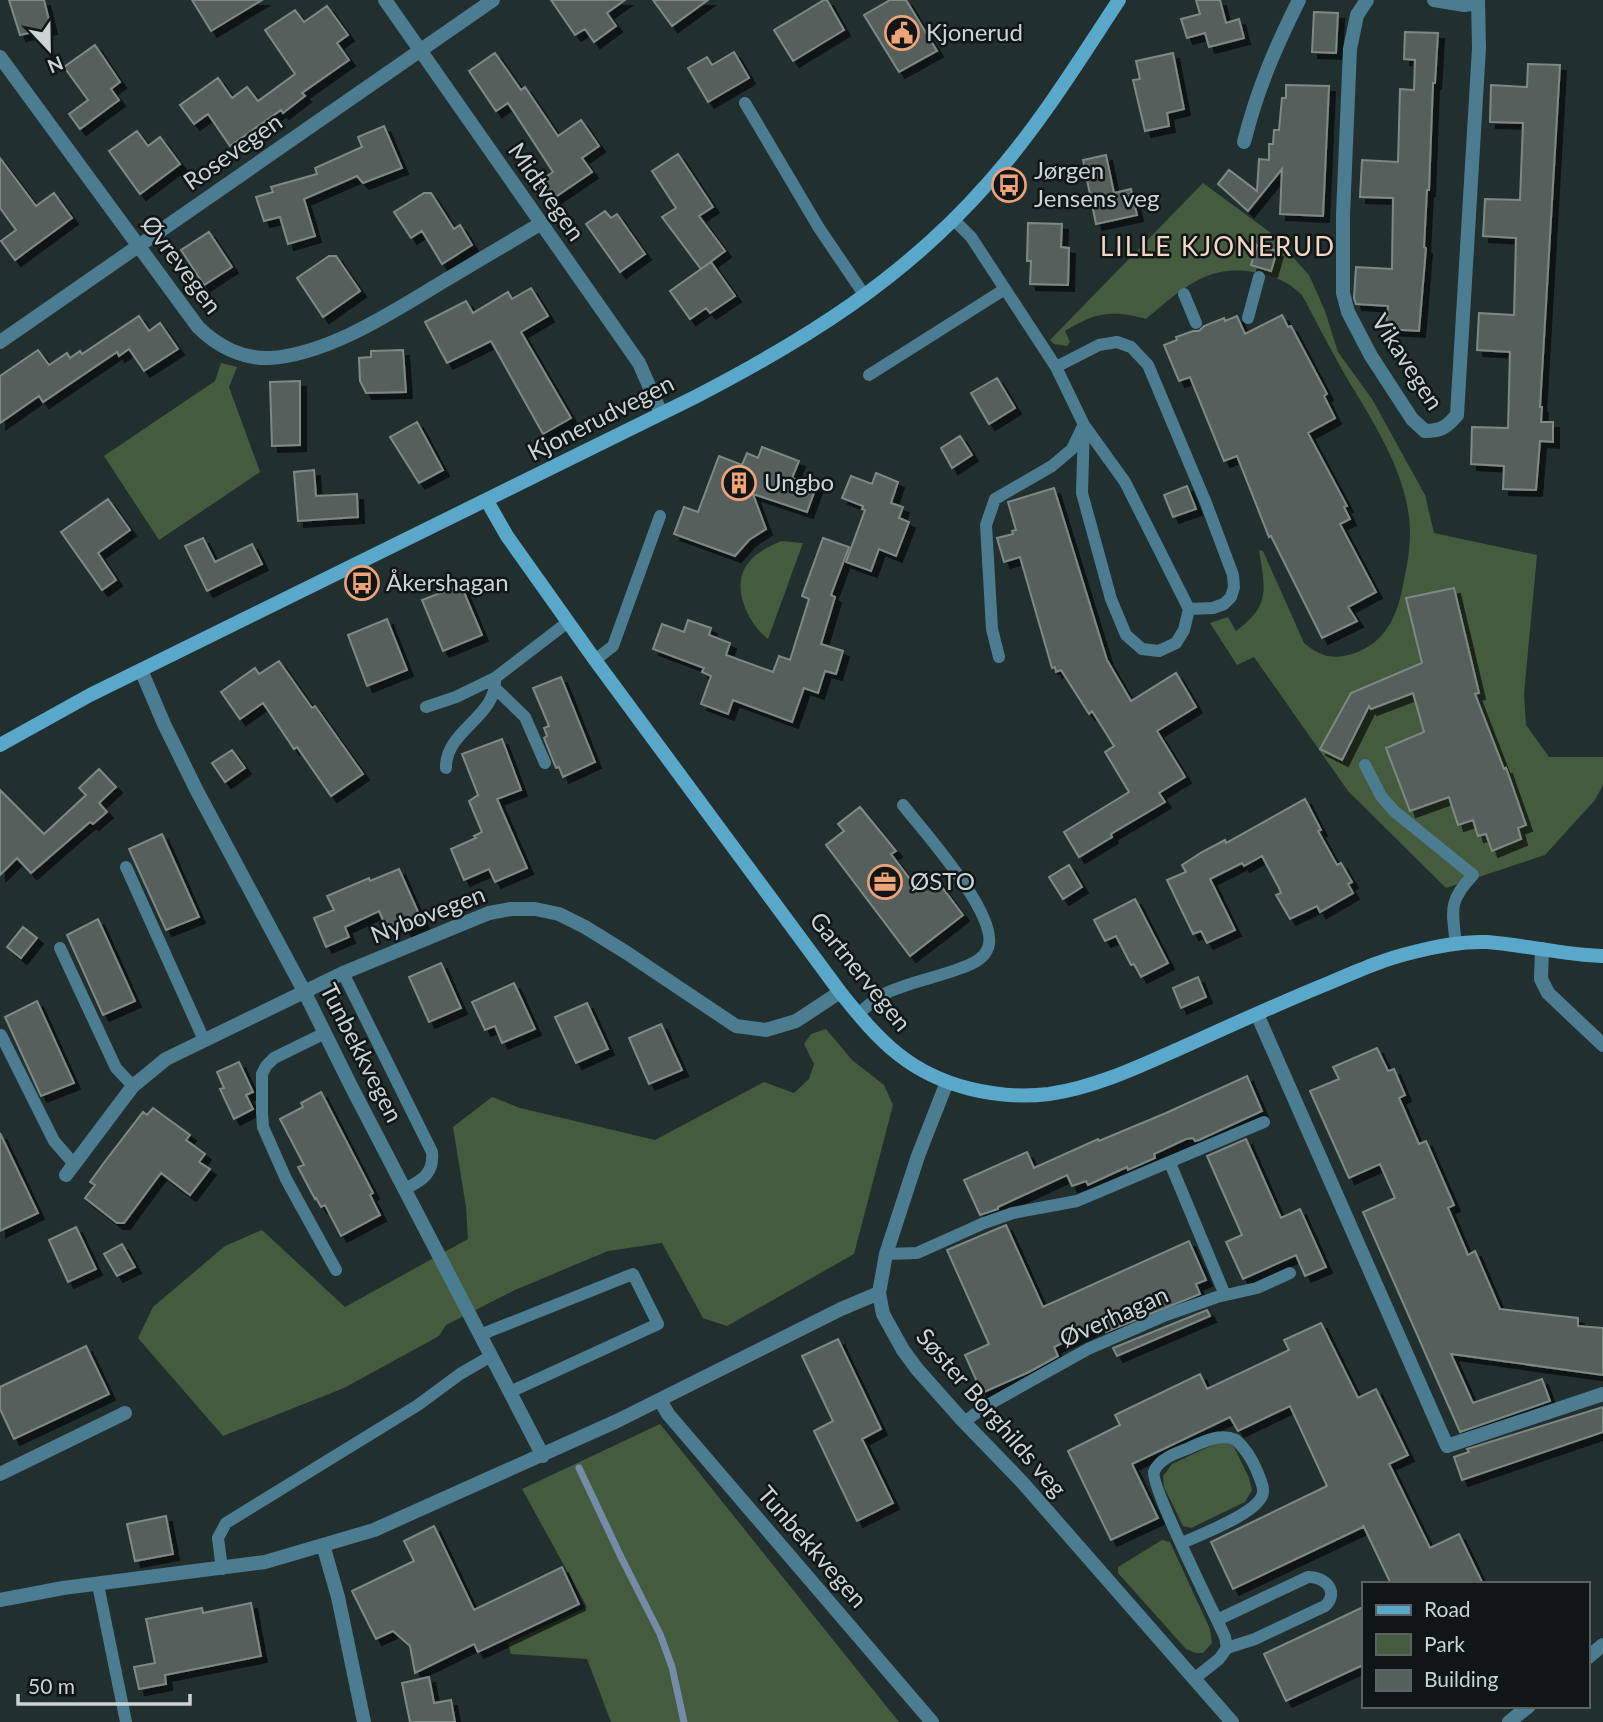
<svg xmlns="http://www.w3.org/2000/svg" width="1603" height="1722" font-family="Lato,sans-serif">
<defs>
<filter id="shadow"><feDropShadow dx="6" dy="6" stdDeviation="0" flood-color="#0009"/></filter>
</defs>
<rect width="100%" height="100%" fill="#222f2f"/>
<path fill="#445b3d" d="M1203 183 1271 233 1309 275 1325 311 1338 352 1372 399 1425 495 1434 533 1537 555 1524 694 1526 725 1549 757H1603V785L1595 800 1545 855 1446 888 1348 791 1254 657 1237 665 1210 623 1228 617 1236 631C1271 606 1265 588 1259 550L1263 551 1304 643C1324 660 1339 660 1362 650 1386 639 1397 615 1402 590 1406 571 1410 552 1410 532 1409 471 1369 417 1340 366 1327 343 1315 319 1302 295 1287 281 1273 275 1253 272 1206 264 1180 291 1146 319 1112 310 1096 312 1065 331L1070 342 1067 346 1054 344 1050 340Z
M221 363 237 367 229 387 260 472 159 540 104 456 215 381Z
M781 541 803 543 768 639C748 623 729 586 749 562 757 552 770 546 781 541Z
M826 1029 852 1060 884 1085 893 1105 854 1254 727 1326 703 1318 662 1243 608 1251 515 1290 446 1325 439 1336 344 1388 223 1436 138 1338 153 1307 225 1246 262 1230 345 1307 468 1239 466 1207 453 1127 492 1097 520 1108 655 1140 764 1082 794 1093 809 1079 814 1064 804 1044 811 1034Z
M660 1424 899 1722H611L587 1659 511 1654 508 1643 587 1607 522 1489Z
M1219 1442 1233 1445 1249 1478 1252 1490 1245 1502 1191 1528 1183 1526 1164 1487 1163 1476 1172 1464Z
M1162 1540 1170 1542 1210 1629 1212 1643 1203 1653H1196L1186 1649 1118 1573V1567Z"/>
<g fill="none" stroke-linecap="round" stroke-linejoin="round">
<path stroke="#758ca9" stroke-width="7" d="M579 1468 621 1557 660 1634 672 1667 684 1722"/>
</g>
<path fill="#54605b" stroke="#7d8a84" stroke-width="2" filter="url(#shadow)" d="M9 0H44L51 28 20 35Z
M192 0H262L211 31Z
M551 0H625L607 13 616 26 594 42 585 29 575 35Z
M653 0H708L672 26Z
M824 0H827L844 30 793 61 774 30Z
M890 0H906L937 51 899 72 864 15Z
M1196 0H1220L1226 23 1239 19 1244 38 1209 47 1205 33 1187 38 1181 19 1200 14Z
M327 6 348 35 337 43 349 60 302 93 305 96 283 113 281 110 230 146 208 114 194 124 180 105 218 78 232 98 247 87 258 101 295 74 265 30 295 10 304 22Z
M1314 12 1338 13 1336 53 1312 52Z
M1405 32 1438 33 1435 83H1433L1429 190H1427L1424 247 1426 248 1419 331 1386 329 1388 306 1356 304 1354 298 1356 267 1392 269 1393 198 1360 197 1362 160 1398 162 1400 89 1414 90 1415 60 1404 59Z
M95 45 120 82 111 89 119 100 80 129 69 114 88 100 64 67Z
M734 52 749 78 708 102 688 68 707 57 712 65Z
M495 53 521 90 525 87 558 136 581 120 599 146 582 158 592 172 548 202 536 184 553 172 508 103 496 111 469 71Z
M1173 53 1184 109 1167 113 1169 126 1145 131 1133 80 1140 79 1136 61Z
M1528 64 1560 65 1540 407H1542L1541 422H1553V442L1540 441 1536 490 1503 489 1504 466 1471 464 1472 427 1508 428 1510 352 1477 350 1479 313 1514 315 1516 238 1483 236 1484 218 1485 199 1520 200 1523 123 1490 122 1491 85 1527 87Z
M1286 85 1329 86 1323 216 1280 214 1282 169 1248 211 1218 184 1229 170 1257 191 1259 159 1269 160V144H1273L1274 130H1279L1282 98H1286Z
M384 126 402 168 363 183 357 176 304 199 315 236 288 244 280 217 264 221 256 197 273 192 271 187 317 174 315 168 362 147 358 137Z
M137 131 148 146 160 137 180 164 140 194 109 151Z
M678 154 713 207 699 216 725 251 701 269 662 217 676 208 652 171Z
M1106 155 1114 193 1131 189 1137 215 1096 224 1083 160Z
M0 158 36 206 54 193 72 218 15 260 1 241 16 230 0 208Z
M424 193H431L454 229 460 225 472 245 442 264 422 231 411 238 394 212Z
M605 211 611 218 617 214 645 254 620 272 586 224Z
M1028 223 1062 224 1061 247 1069 248 1068 285 1030 284 1031 261H1027Z
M209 232 232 267 204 285 181 250Z
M1257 245 1277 251 1271 271 1251 265Z
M329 256H336L360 291 323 317 297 278Z
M711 262 735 296 710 313 706 308 690 319 670 291Z
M531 288 548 316 521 332 571 418 543 434 491 341 447 363 425 322 466 301 473 313 508 292 512 299Z
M1282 315 1288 327 1291 326 1327 394 1324 396 1335 418 1308 433 1347 506 1344 507 1350 519 1340 524 1376 592 1348 607 1357 621 1322 638 1271 536 1269 537 1237 456 1224 461 1190 377 1179 381 1164 345 1177 340 1176 337 1193 331H1199L1204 326 1224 318 1225 321 1237 316 1245 334Z
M139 316 149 331 160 323 178 349 144 371 129 349 119 356 117 352 43 402 39 396 0 423V376L38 350 49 365 67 353 70 358 80 351 82 354Z
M403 350 406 392 366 393 360 381 359 358 371 357V351Z
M997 378 1015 408 989 424 971 393Z
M300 381V445L272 446 270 382Z
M417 422 443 470 419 483 390 437Z
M960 436 972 455 952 468 941 448Z
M762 447 799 461 792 478 816 487 807 512 753 494 766 529 749 540 735 556 674 534 684 507 698 512 719 456 742 465 747 453 758 458Z
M314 470 316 496 357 494 358 517 298 521 294 472Z
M876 473 898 482 891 503 903 507 899 518 909 522 896 556 879 549 871 571 846 562 865 510 862 509 863 506 842 498 851 476 872 484Z
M1187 486 1196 509 1173 517 1164 495Z
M1054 488 1107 660 1131 701 1176 673 1196 707 1157 731 1185 777 1159 793 1165 802 1111 834 1112 837 1079 857 1064 832 1129 792 1105 752 1114 746 1092 711 1089 714 1061 670 1056 672 1055 667 1052 668 1020 557 1004 562 997 538 1013 534 1012 531 1016 530 1008 502Z
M108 499 130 530 98 553 116 580 102 590 61 532Z
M203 538 215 562 252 544 262 564 207 591 185 546Z
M823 538 849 547 831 595 835 597 821 644 843 651 836 674 825 671 818 693 804 688 792 722 733 700 728 714 701 704 711 676 702 672 704 668 653 649 662 624 684 632 688 620 711 628 709 635 730 643 726 655 773 672 779 656 790 660 809 599 802 596Z
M461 585 482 635 443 651 422 600Z
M1454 588 1479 693 1475 694 1504 769 1506 768 1526 825 1518 828 1521 839 1492 851 1486 834 1478 836 1473 820 1458 825 1449 797 1410 811 1386 748 1424 732 1413 693 1371 709 1369 706 1342 760 1320 749 1351 693 1422 663 1406 598Z
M387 619 407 670 367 686 348 635Z
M279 661 312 708 315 706 363 774 331 796 297 747 294 749 263 703 240 719 221 692 255 668 259 674Z
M561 677 595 762 563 777 559 767 556 768 544 738 547 736 544 728 549 726 533 688Z
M502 739 521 790 497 799 527 868 495 882 489 869 464 880 451 849 476 838 474 836 482 832 469 801 478 795 462 754Z
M232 750 245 768 225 782 212 763Z
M99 769 116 787 99 803 107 812 93 824 90 822 31 873 17 858 0 875V790L44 834 86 795 79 788Z
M1305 799 1321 830 1318 831 1337 865 1341 863 1352 882 1348 884 1353 893 1320 912 1317 906 1290 919 1276 895 1281 893 1279 888 1262 856 1244 866 1242 863 1210 879 1235 930 1207 943 1201 931 1193 934 1167 880 1186 872 1182 865 1202 852 1225 840 1226 843Z
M860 807 896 851 891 854 919 891 935 878 963 915 910 956 826 845 844 831 838 824Z
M162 834 199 917 166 930 129 849Z
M1069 865 1082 887 1063 899 1049 877Z
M399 869 423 923 406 931 402 923 387 929 379 911 345 927 349 937 326 947 314 918 334 910 327 896 369 878 370 881Z
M1135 899 1168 963 1141 977 1134 964 1131 965 1116 936 1105 941 1094 920Z
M98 919 135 1001 103 1015 67 935Z
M23 927 37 938 21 958 7 947Z
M441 963 461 1008 429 1022 409 977Z
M1198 977 1206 997 1181 1008 1173 988Z
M514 983 535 1029 502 1043 495 1026 485 1030 472 1002Z
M37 1001 74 1083 41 1096 5 1017Z
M587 1003 608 1049 576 1063 555 1017Z
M661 1024 682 1070 649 1084 629 1038Z
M1377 1048 1388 1071 1394 1069 1405 1095 1399 1098 1419 1144 1426 1141 1454 1205 1448 1208 1468 1255 1475 1251 1500 1309 1578 1318V1326L1603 1328V1375L1451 1354 1473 1403 1542 1379 1550 1401 1460 1432 1363 1212 1395 1198 1380 1164 1349 1178 1310 1091 1339 1079 1333 1067Z
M239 1062 253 1092 246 1095 253 1109 234 1119 220 1089 224 1088 217 1072Z
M1247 1076 1262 1111 1199 1140 1195 1141 1193 1138 1186 1139 1154 1154 1155 1158 1128 1170 1127 1167 1088 1185 1086 1181 1072 1186 1067 1175 998 1207V1209L980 1215 964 1180 1027 1152 1034 1168 1098 1139 1099 1141 1166 1113Z
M321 1092 373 1193 370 1195 380 1215 341 1236 325 1205 321 1207 316 1198 315 1199 298 1167 304 1165 280 1119 303 1107 301 1103Z
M153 1108 190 1135 186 1140 205 1154 199 1162 210 1169 190 1195 161 1173 124 1223H117L85 1198 95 1185 90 1182 103 1164 143 1112 147 1115Z
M0 1133 38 1213 0 1231Z
M1246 1139 1281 1218 1300 1209 1326 1267 1305 1276 1296 1255 1243 1279 1226 1242 1242 1235 1207 1156Z
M1006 1225 1043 1307 1189 1241 1206 1280 1196 1284 1200 1294 1106 1332 1103 1324 1054 1347 1058 1356 1029 1372 982 1393 965 1355 989 1344 947 1250Z
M76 1227 96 1269 68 1282 49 1240Z
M122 1244 135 1267 117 1276 104 1254Z
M1207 1310 1210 1316 1117 1356 1113 1348Z
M1321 1323 1358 1398 1376 1389 1408 1455 1389 1464 1430 1548 1459 1534 1483 1584H1391L1363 1525V1527L1233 1589 1211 1542 1327 1486 1290 1406 1238 1431 1230 1417 1132 1464 1158 1518 1111 1540 1068 1451 1120 1425 1115 1415 1200 1374 1207 1389 1289 1350 1284 1340Z
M838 1339 881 1429 862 1439 893 1503 857 1521 814 1431 833 1421 802 1356Z
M86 1346 109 1394 14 1439 0 1409V1387Z
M1603 1407V1432L1462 1480 1454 1457 1469 1452 1467 1449Z
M166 1516 173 1554 135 1561 127 1524Z
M434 1526 474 1610 562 1567 579 1604 478 1652 474 1644 415 1673 410 1646 393 1631 376 1639 352 1591 414 1561 404 1541Z
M251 1603 261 1656 165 1675 166 1684 139 1689 134 1667 155 1663 146 1619 202 1608 203 1613Z
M1363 1607V1665L1286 1701 1264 1654Z
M429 1677 434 1703 451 1700 455 1722H410L402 1683Z"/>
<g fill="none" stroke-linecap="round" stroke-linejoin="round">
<path stroke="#4c7c90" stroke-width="12" d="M745 103 819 228 865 296
M954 220 971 237 1056 367 1084 425 1125 482 1189 609 1184 630 1176 643 1159 651 1142 649 1126 635 1111 599 1082 493 1084 425
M1184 294 1196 323
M1248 318 1259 277
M1056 367 1099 345 1117 342 1131 347 1148 365 1206 503 1233 575 1234 587 1231 597 1224 604 1213 608 1189 609
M869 375 1005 289
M999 657 992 629 986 525 995 499 1052 466 1072 449 1082 428
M595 660 613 646 660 516
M496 689 525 717 545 763
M426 707 456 697 495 678 568 622
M1365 765 1381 796 1394 811 1473 875C1448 901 1452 910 1456 944
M446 768C445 730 498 717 495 678
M126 867 204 1040
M60 948 116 1068 133 1086
M343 973 432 1152C434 1173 423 1180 405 1189
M858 1014C866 1007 875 999 884 994 908 982 936 978 961 968 970 965 983 959 987 950 1004 920 923 831 903 805
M325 1033 274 1058 266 1066 262 1074V1112L263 1127 286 1179 336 1270
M1 1035 54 1141 74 1164
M1170 1163 1225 1295
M886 1254 917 1253 984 1223 1013 1213 1077 1201 1264 1122
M480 1335 633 1274 658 1324 510 1392
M964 1422 986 1406 1088 1349 1166 1315 1217 1297 1257 1288 1290 1273
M1182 1543C1199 1535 1262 1512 1263 1492 1264 1486 1259 1477 1257 1471 1252 1459 1246 1449 1236 1440 1220 1433 1204 1441 1189 1448 1178 1452 1158 1459 1154 1472 1150 1485 1215 1615 1225 1637L1227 1648 1219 1659 1194 1679
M222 1569 218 1538 226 1523 418 1405 460 1374 491 1356
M98 1585 126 1722
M1217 1620 1308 1577C1325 1576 1340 1592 1325 1606L1255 1639 1227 1648"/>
<path stroke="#4c7c90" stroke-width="14" d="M385 0 639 363 661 413
M1367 0 1357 15 1350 49 1343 215V293L1348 312 1371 356 1412 419 1425 431C1441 431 1447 427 1457 415L1479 48 1478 0
M1434 0 1464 5 1477 3
M0 57 198 327C217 346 242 359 269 358 328 355 394 311 444 281 476 262 508 243 540 224
M1244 142C1257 90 1275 48 1299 0
M0 342 493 0
M141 670 164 724 197 791 304 991 351 1086 543 1456
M1542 949 1541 979 1548 993 1603 1045
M1257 1014 1447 1446 1603 1394
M947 1082 918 1156 886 1254 879 1293 883 1314 903 1350 917 1369 964 1422 1022 1482 1232 1722
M66 1175 133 1086 166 1059 343 973 489 913 511 909H535L559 914 585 927 627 953 736 1026 766 1030 796 1021 840 992
M660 1400 668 1414 932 1722
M0 1474 125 1413
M323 1545 338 1597 364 1722
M0 1600 63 1588 265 1562 374 1530 617 1421 841 1309 879 1293
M1587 1658 1603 1645
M1509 1722 1529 1706"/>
<path stroke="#59a8ca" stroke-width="14" d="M487 501 507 536 595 660 840 992C858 1014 876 1037 898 1054 939 1087 997 1100 1049 1094 1092 1088 1134 1069 1174 1051 1225 1028 1277 1004 1329 983 1357 971 1384 959 1414 952 1437 946 1463 941 1487 942 1526 945 1564 955 1603 956
M0 745 90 695 695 397C807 339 905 278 989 182 1039 126 1078 62 1119 0"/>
</g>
<defs>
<g id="civic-ring" transform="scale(1.75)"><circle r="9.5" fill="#101616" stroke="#efa378" stroke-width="1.5"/><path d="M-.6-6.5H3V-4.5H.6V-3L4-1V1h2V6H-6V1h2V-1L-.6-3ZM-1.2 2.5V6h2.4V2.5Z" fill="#efa378"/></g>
<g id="bus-ring" transform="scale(1.75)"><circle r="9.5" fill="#101616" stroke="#efa378" stroke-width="1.5"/><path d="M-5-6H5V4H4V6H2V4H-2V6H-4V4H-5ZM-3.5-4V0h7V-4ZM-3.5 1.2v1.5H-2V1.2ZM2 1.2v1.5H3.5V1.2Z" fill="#efa378"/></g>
<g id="building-ring" transform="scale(1.75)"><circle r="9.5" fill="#101616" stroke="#efa378" stroke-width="1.5"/><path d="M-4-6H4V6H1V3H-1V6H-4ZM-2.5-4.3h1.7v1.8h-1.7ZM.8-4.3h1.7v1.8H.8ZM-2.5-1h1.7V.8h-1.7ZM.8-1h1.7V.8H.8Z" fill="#efa378"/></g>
<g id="office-ring" transform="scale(1.75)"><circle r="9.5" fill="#101616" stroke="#efa378" stroke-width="1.5"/><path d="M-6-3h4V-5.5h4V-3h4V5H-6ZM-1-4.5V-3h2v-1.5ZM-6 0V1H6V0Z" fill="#efa378"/></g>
</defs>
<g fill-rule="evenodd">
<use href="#civic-ring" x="902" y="33"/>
<use href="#bus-ring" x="1009" y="185"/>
<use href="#building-ring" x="739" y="483"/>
<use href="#bus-ring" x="362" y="583"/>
<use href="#office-ring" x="885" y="882"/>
</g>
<g text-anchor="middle" stroke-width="5" stroke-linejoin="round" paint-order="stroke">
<g font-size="24" fill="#cbd3d3" stroke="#101616" text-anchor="start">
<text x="926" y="41">Kjonerud</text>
<text x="1034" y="179">Jørgen<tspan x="1034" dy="28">Jensens veg</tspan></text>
<text x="764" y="491">Ungbo</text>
<text x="386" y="591">Åkershagan</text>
<text x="910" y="890">ØSTO</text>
</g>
<g font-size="24" fill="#cbd3d3" stroke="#101616">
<text transform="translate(233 152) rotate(-35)" y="8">Rosevegen</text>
<text transform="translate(546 192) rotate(55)" y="8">Midtvegen</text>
<text transform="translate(181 265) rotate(53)" y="8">Øvrevegen</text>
<text transform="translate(1407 362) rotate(57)" y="8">Vikavegen</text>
<text transform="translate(601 418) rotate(-27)" y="8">Kjonerudvegen</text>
<text transform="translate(428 915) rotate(-21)" y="8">Nybovegen</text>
<text transform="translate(860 972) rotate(51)" y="8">Gartnervegen</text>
<text transform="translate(361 1053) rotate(63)" y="8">Tunbekkvegen</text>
<text transform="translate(1114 1317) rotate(-24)" y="8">Øverhagan</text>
<text transform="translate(991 1413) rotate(49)" y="8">Søster Borghilds veg</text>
<text transform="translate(812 1547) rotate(49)" y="8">Tunbekkvegen</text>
</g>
<g font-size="26" letter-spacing="2" fill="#f4d6c6" stroke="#101616">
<text x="1218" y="256">LILLE KJONERUD</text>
</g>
</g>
<rect x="1362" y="1582" width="228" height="126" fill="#101616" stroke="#5b6262" stroke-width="2"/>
<rect x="1376" y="1605" width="35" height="10" fill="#59a8ca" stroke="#5b6262" stroke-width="2"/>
<text x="1424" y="1617" font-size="21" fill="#cbd3d3">Road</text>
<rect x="1376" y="1634" width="35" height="21" fill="#445b3d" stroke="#5b6262" stroke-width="2"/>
<text x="1424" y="1652" font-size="21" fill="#cbd3d3">Park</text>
<rect x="1376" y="1670" width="35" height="21" fill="#54605b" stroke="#5b6262" stroke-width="2"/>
<text x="1424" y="1687" font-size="21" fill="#cbd3d3">Building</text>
<g transform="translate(49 49) rotate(158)" stroke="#101616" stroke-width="5" paint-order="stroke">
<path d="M0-5L12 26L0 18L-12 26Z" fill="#cbd3d3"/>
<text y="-10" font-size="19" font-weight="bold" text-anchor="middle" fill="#cbd3d3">N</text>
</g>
<path d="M18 1694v10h172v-10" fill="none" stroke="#cbd3d3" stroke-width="3.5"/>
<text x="28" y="1694" font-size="21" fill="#cbd3d3" stroke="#101616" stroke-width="5" paint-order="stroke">50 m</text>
</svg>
